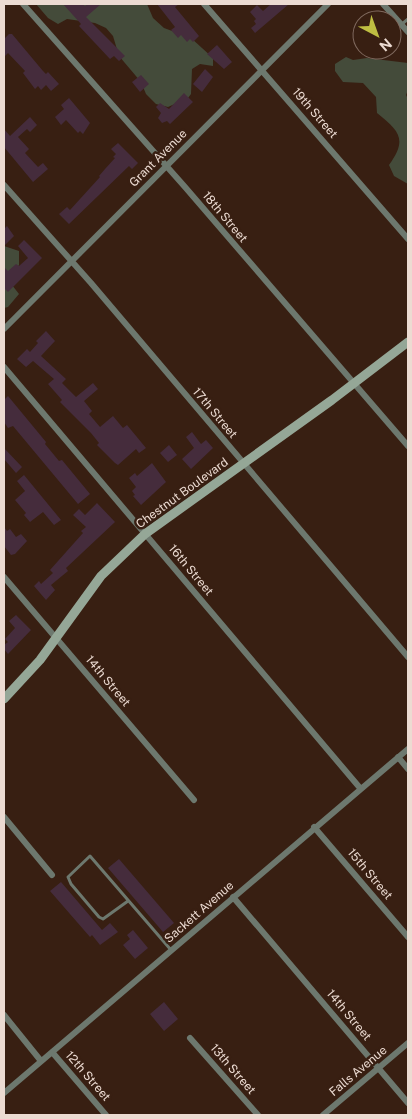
<svg xmlns="http://www.w3.org/2000/svg" width="412" height="1119" font-family="'Public Sans',sans-serif">
<rect width="100%" height="100%" fill="#381f12"/>
<path fill="#444b3a" d="M36 4H147L153 18 164 28 191 38 213 58V66L200 64 192 69 191 94 188 98 168 107 156 104 146 94 141 82 119 56 113 36 106 28 95 23 67 19 58 24 48 18Z
M346 57 353 60 367 58 408 63V90L406 95 408 99V184L394 176 389 165C408 139 399 131 377 113L376 97 363 83 343 82 335 71V64Z
M4 246 19 251V265L12 275V285L19 294 8 307 4 308Z"/>
<path fill="#452c3c" d="M63 4H82L85 6 88 4H101L86 17 125 56 119 61 114 56 110 59 79 26 81 24Z
M157 4H179L175 7 199 36 193 42 190 39 187 42 181 35 178 38 171 30 175 27Z
M271 4H289L255 33 251 28 256 24 254 21 256 19 250 12 257 5 263 11Z
M9 34H12L43 71 46 74 48 72 59 84 51 91 46 85 41 90 38 86 35 89 23 73 25 71 8 53 4 57V39Z
M217 45 232 62 224 69 207 54Z
M205 69 213 77 202 92 193 84Z
M141 75 149 84 140 92 132 82Z
M184 93 193 102 170 124 167 121 162 123 158 118 161 113 156 107 160 103 169 109Z
M69 98 90 123 83 134 80 131 78 133 66 120 61 125 55 117 64 109 61 105Z
M30 117 37 125 30 132 27 129 18 137 29 149 25 153 38 167 43 163 48 169 33 182 4 147V129L10 136Z
M118 143 138 163 132 169 129 166 69 224 59 214 67 207 70 210 100 177 99 176 105 169 115 158 113 157 116 154 111 149Z
M7 226 14 236 4 246V229Z
M24 240 42 258 8 292 4 288V267L8 271 16 264 19 266 28 258 18 246Z
M46 331 55 341 41 356 66 379 62 383 76 397 93 383 98 389 84 401 92 411 89 414 100 427 113 416 123 428 127 425 146 448 139 453 136 449 118 465 115 463 97 445 99 443 91 433 60 402 62 400 48 384 54 379 33 361 26 367 17 359 27 349 30 352 38 343 36 341Z
M8 396 46 442 45 444 59 461 62 460 90 494 78 504 13 426 8 428 4 422V400Z
M192 432 201 444 206 440 213 448 191 469 182 459 194 448 186 437Z
M169 445 177 455 168 462 160 453Z
M4 448 22 467 16 473 4 459Z
M152 463 166 482 141 505 133 496 135 495 132 491 136 487 129 478 135 473 137 476Z
M24 475 61 520 54 525 43 512 30 522 24 515 26 513 15 500 25 491 17 481Z
M97 503 115 522 66 568 68 571 51 585 55 590 46 600 34 586 39 581 41 584 53 573 50 570 83 533 81 531 86 527 73 515 79 509 85 515Z
M4 527 7 531 10 529 16 537 21 534 27 541 15 554 11 555 4 546Z
M16 615 31 630 8 654 4 649V645L8 642 5 639 15 628 9 621Z
M119 859 174 923 163 932 108 868Z
M61 882 102 930 110 923 118 932 100 945 92 935 90 937 50 891Z
M133 930 148 948 135 959 123 945 130 939 127 935Z
M164 1002 178 1019 164 1031 150 1014Z"/>
<g fill="none" stroke-linecap="round" stroke-linejoin="round">
<path stroke="#6d786e" stroke-width="3" d="M402 24 408 19
M128 901 103 919 99 917 71 884 68 877 90 856 171 950"/>
<path stroke="#6d786e" stroke-width="6" d="M23 4 185 187 408 446
M204 4 408 239
M383 4 408 32
M4 185 91 283 408 657
M4 329 328 4
M4 367 360 788
M4 577 194 800
M398 757 408 769
M4 817 52 875
M314 827 408 937
M233 897 408 1103
M4 1015 41 1061
M190 1038 258 1115
M52 1052 106 1115
M4 1093 408 749
M323 1115 408 1043"/>
<path stroke="#95a797" stroke-width="9" d="M4 699 40 660 101 576 145 534 332 400 408 342"/>
</g>
<g text-anchor="middle" stroke-width="5" stroke-linejoin="round" paint-order="stroke">
<g font-size="12" fill="#ecdbd2" stroke="#381f12">
<text transform="translate(315 113) rotate(49)" y="4">19th Street</text>
<text transform="translate(158 158) rotate(-45)" y="4">Grant Avenue</text>
<text transform="translate(225 217) rotate(50)" y="4">18th Street</text>
<text transform="translate(215 413) rotate(50)" y="4">17th Street</text>
<text transform="translate(182 493) rotate(-36)" y="4">Chestnut Boulevard</text>
<text transform="translate(191 570) rotate(50)" y="4">16th Street</text>
<text transform="translate(108 681) rotate(50)" y="4">14th Street</text>
<text transform="translate(370 874) rotate(50)" y="4">15th Street</text>
<text transform="translate(199 912) rotate(-41)" y="4">Sackett Avenue</text>
<text transform="translate(349 1015) rotate(50)" y="4">14th Street</text>
<text transform="translate(233 1069) rotate(49)" y="4">13th Street</text>
<text transform="translate(358 1071) rotate(-40)" y="4">Falls Avenue</text>
<text transform="translate(88 1076) rotate(49)" y="4">12th Street</text>
</g>
</g>
<rect width="412" height="1119" fill="none" stroke="#ecdbd2" stroke-width="10"/>
<g transform="translate(377 35) rotate(139)"><circle r="24" fill="#381f12" stroke="#806a5f"/>
<path d="M0-4L9 19L0 12L-9 19Z" fill="#bfbe42"/>
<text y="-8" font-size="14" font-weight="bold" text-anchor="middle" fill="#ecdbd2">N</text>
</g>
</svg>
